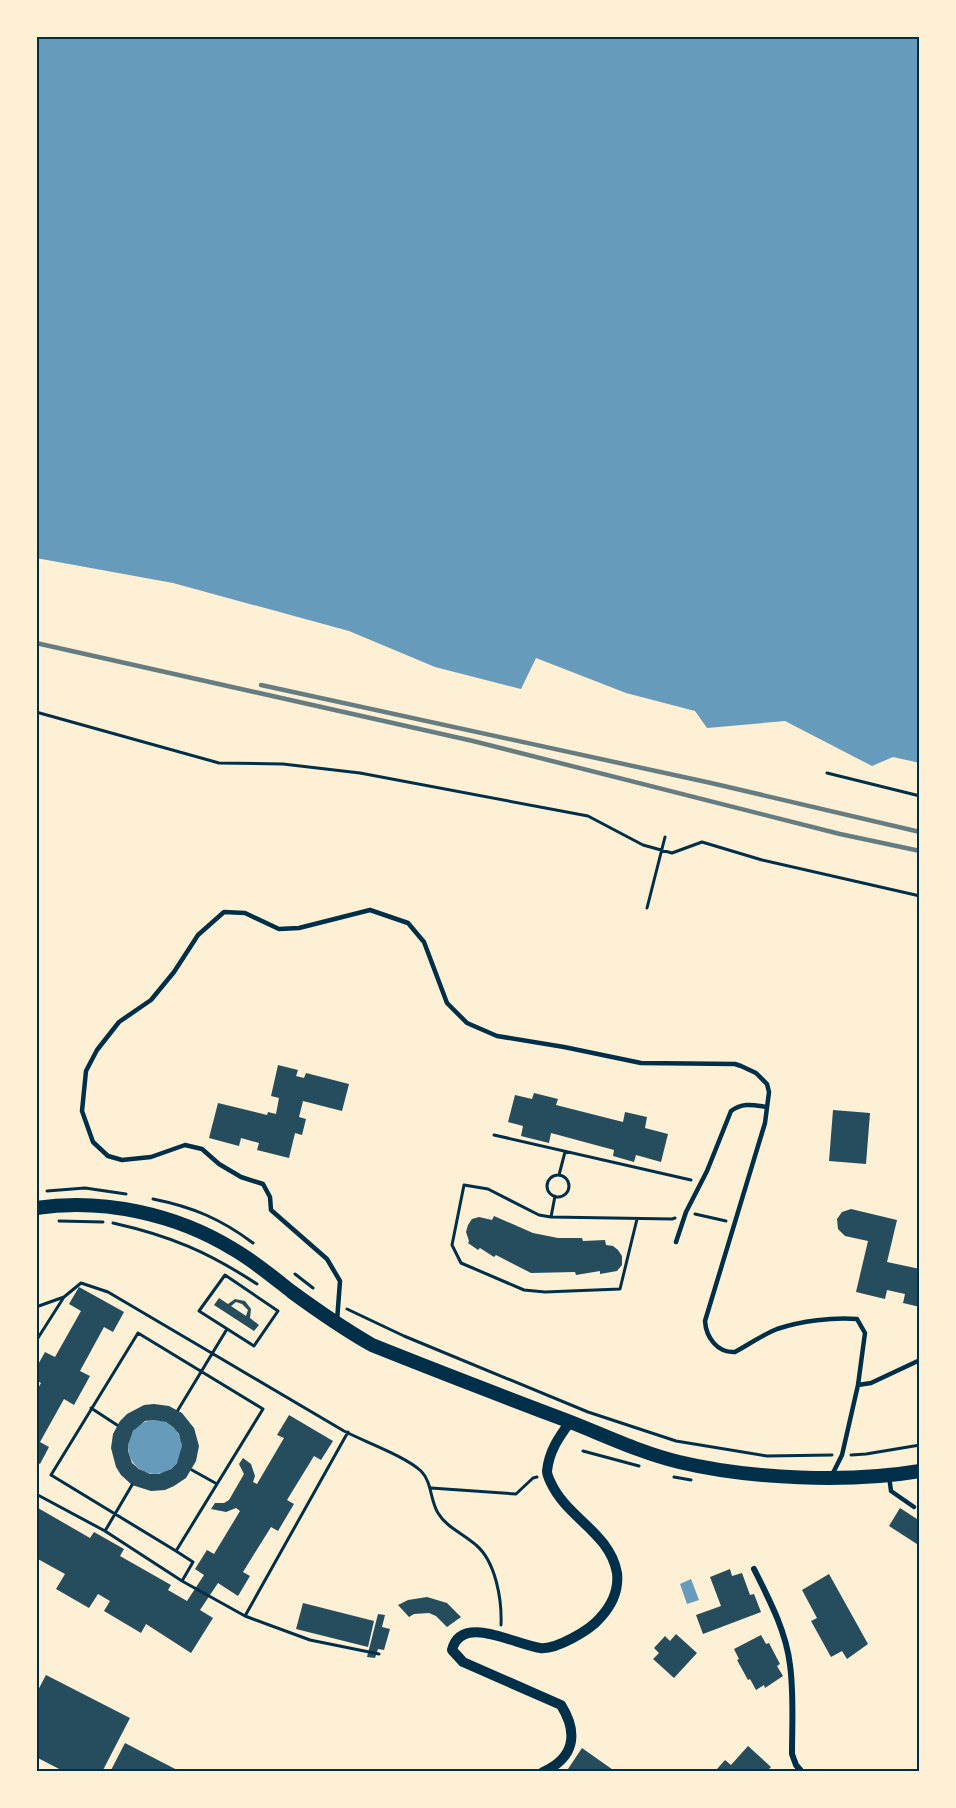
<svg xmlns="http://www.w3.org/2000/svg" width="956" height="1808" font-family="Commissioner,sans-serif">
<rect width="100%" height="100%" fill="#fdf0d5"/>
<path fill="#669bbc" d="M36 36H920V763L893 757 872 766 785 721 707 728 695 711 626 693 536 658 521 689 435 667 349 631 173 583 36 558Z
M128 1447a27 27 0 1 1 54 0a27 27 0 1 1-54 0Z
M691 1579 699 1600 687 1604 680 1584Z"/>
<path fill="#264d5e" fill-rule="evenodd" d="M278 1065 298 1070 296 1076 304 1078 306 1073 349 1084 342 1111 303 1101 299 1117 306 1119 302 1135 295 1133 289 1158 257 1150 259 1143 241 1138 239 1146 209 1138 218 1103 267 1115 268 1112 276 1114 279 1098 271 1096Z
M534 1093 558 1099 556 1105 623 1122 625 1112 647 1117 645 1128 668 1134 661 1162 636 1155 634 1162 613 1156 614 1150 551 1133 549 1143 521 1136 523 1126 508 1122 515 1095 532 1099Z
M833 1110 870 1113 866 1164 829 1161Z
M851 1209 897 1220 887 1262 920 1269V1307L903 1303 905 1294 887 1290 885 1299 856 1292 868 1241 845 1236 838 1229 837 1219 842 1212Z
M494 1216 533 1233 558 1238H582L583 1241 605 1240 606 1245 613 1246 618 1250 622 1256V1265L617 1271 600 1274V1271L576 1275 575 1272 531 1273 496 1255 494 1257 480 1248 478 1250 468 1243 469 1241 466 1232 468 1225 472 1219 479 1217 492 1220Z
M79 1287 124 1312 113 1332 104 1327 80 1371 90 1376 74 1405 64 1399 40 1442 49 1447 40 1464 36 1462V1392L41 1383 36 1380V1368L45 1352 55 1357 81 1311 69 1304Z
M219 1298 228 1304 235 1299 245 1301 251 1309 250 1318 259 1325 254 1331 214 1305ZM236 1302 242 1304 248 1310 246 1316 231 1306Z
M154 1404 169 1406 182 1413 194 1428 199 1446 196 1461 186 1478 174 1486 165 1490 151 1491 132 1485 121 1475 116 1467 111 1448 113 1434 120 1421 127 1414 144 1405ZM154 1420 166 1422 173 1427 179 1434 182 1446 177 1463 171 1469 159 1474H150L139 1469 132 1463 128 1451V1445L133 1431 145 1421Z
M289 1415 333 1441 321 1460 314 1456 287 1500 294 1504 278 1531 271 1527 243 1572 250 1576 238 1596 218 1583 200 1610 213 1618 191 1653 146 1624 141 1633 104 1611 110 1601 98 1594 89 1608 56 1589 65 1574 36 1558V1512L38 1508 90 1538 94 1532 124 1549 120 1556 171 1585 168 1590 187 1601 204 1575 195 1569 207 1550 214 1554 240 1511 236 1508 226 1512 211 1509 215 1503H224L229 1500 244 1474 239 1464 243 1458 251 1464 255 1476 253 1482 257 1484 284 1438 277 1435Z
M900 1508 920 1521V1546L889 1526Z
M730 1569 732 1576 742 1573 750 1595 754 1594 761 1612 703 1634 696 1615 721 1606 710 1577Z
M829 1574 868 1644 847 1659 842 1651 831 1657 811 1621 817 1618 802 1590Z
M427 1597 447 1603 461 1617 447 1627 436 1616 429 1613 414 1614 409 1617 398 1605 408 1600Z
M303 1603 374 1621 368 1647 296 1629Z
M378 1614 385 1615 382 1627 390 1629 384 1650 378 1649 375 1658 367 1657Z
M676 1634 697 1653 674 1678 653 1659 659 1653 654 1648 665 1636 670 1641Z
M761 1635 766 1644 769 1643 780 1664 777 1666 783 1676 765 1688 764 1685 756 1690 750 1679 748 1680 737 1660 739 1659 734 1649Z
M46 1675 130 1718 102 1772H65L36 1757V1694Z
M125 1743 181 1772H110Z
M748 1746 771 1767 766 1772H721L717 1769 725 1760 731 1765Z
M582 1748 616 1772H566Z"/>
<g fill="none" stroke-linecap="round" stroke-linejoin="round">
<path stroke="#003049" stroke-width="3" d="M36 712 219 763 283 764 360 773 588 816 643 845 672 853 702 842 762 860 920 896
M827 773 920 796
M647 908 665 837
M494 1135 691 1180
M547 1186a11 11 0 1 1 22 0a11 11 0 1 1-22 0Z
M559 1175 565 1152
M47 1191 85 1188 126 1194
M153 1199C193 1207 221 1219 253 1243
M695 1214 726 1221
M551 1217 555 1196
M637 1219 620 1289 545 1292 524 1290 461 1263 452 1245 464 1185 488 1189 539 1215 551 1217 672 1219 675 1218
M59 1221 103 1222
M113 1223C171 1236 208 1252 257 1284
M295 1274 313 1288
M225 1275 278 1311 254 1346 199 1311Z
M36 1307 64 1297 81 1283 108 1292C187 1338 265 1385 344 1431 365 1442 405 1456 421 1471 432 1482 430 1500 438 1513 446 1527 464 1534 476 1545 496 1562 502 1600 501 1625
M347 1309 404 1336 588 1412 676 1441 767 1456 832 1455
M138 1333 263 1409 176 1551 51 1475Z
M36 1341 64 1297
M91 1408 117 1425
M178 1410 227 1329
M583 1451 639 1466
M851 1455 866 1454 920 1445
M192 1470 217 1484
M674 1477 691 1480
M431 1488 516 1494 533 1478 537 1477
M36 1494 105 1531 182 1581 245 1616 310 1640 379 1654
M105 1531 132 1485
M176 1551 193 1562 182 1581
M245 1616 348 1432"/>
<path stroke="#003049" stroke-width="4.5" d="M676 1242 686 1212 707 1171 731 1111C743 1102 753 1105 767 1107
M337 1321 340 1281 327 1259 271 1210 270 1197 263 1184 241 1177 219 1164 202 1149 185 1145 151 1157 122 1160 108 1156 93 1142 82 1111 86 1071 97 1050 119 1022 151 1000 174 972 198 935 224 912 245 913 279 929 299 928 370 910 408 923 424 942 447 1003 467 1023 497 1036 564 1047 641 1063 735 1064 741 1066 756 1073 767 1084 769 1092 765 1123 705 1321C706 1337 717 1353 735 1352 748 1345 762 1335 777 1329 801 1321 833 1317 857 1319L865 1333 858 1385
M832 1475 842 1455 858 1385 871 1383 920 1360
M889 1476 891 1491 914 1507"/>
<path stroke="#003049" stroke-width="6" d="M754 1569C769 1599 786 1631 790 1665 794 1694 792 1724 792 1754L796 1765 802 1772"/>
<path stroke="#003049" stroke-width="10" d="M543 1772C574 1758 579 1734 561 1705L463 1662 452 1650C461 1613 516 1645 540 1648 556 1650 590 1630 600 1618 612 1605 619 1591 617 1573 610 1533 567 1518 551 1483 549 1479 547 1475 547 1471 549 1451 559 1437 570 1422"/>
<path stroke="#003049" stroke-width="14" d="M36 1208C103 1198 176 1214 233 1249 254 1261 273 1277 292 1292 318 1311 344 1329 372 1345 437 1371 502 1396 568 1421 604 1435 641 1453 679 1462 750 1479 849 1483 920 1471"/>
<path stroke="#657d81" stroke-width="4.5" d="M36 643 473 741 840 834 920 851
M261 685 711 783 920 832"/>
</g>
<rect width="956" height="1808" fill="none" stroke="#fdf0d5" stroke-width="75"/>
<rect x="38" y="38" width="880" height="1732" fill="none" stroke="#003049" stroke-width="2"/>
</svg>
